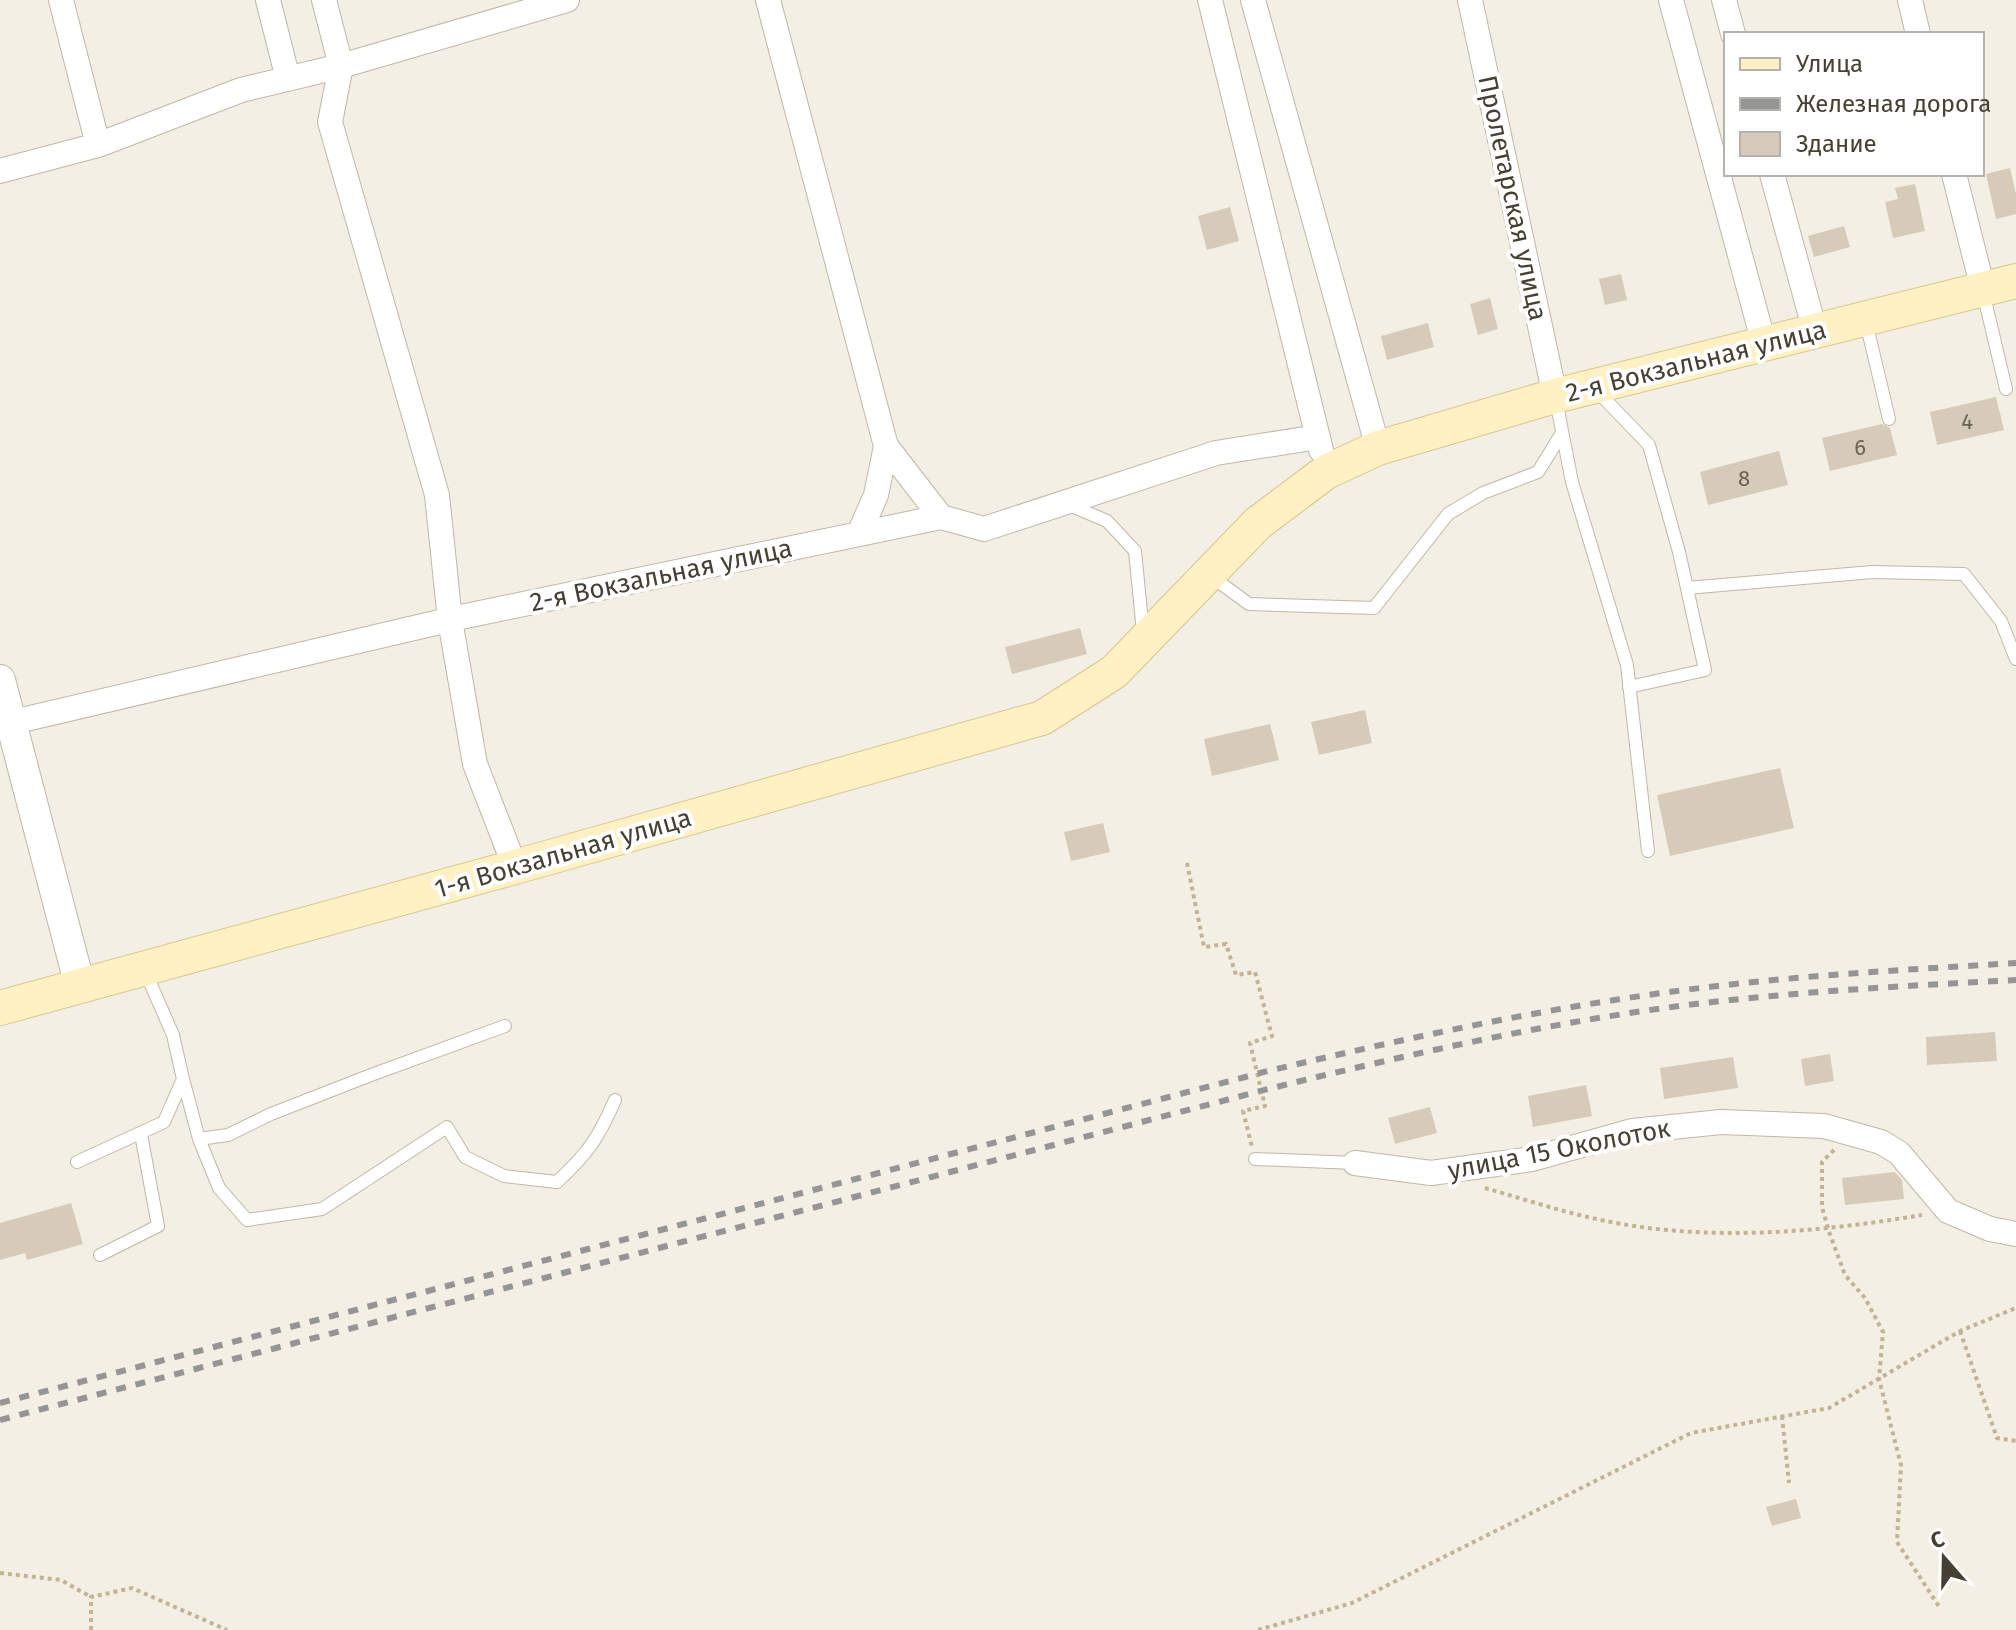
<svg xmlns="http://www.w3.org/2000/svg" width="2016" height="1630" font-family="'Fira Sans',sans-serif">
<rect width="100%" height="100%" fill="#f4efe4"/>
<path fill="#d6cbb8" d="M2010 168 2016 194V214L1996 219 1986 174Z
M1915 184 1925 231 1893 238 1885 202 1898 199 1895 188Z
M1230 207 1239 241 1207 250 1198 216Z
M1844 226 1850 247 1814 257 1808 236Z
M1621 274 1627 300 1605 305 1599 279Z
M1490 298 1498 329 1478 335 1470 304Z
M1428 323 1434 347 1387 360 1381 336Z
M1996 397 2004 430 1937 445 1930 412Z
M1882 424 1890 428 1897 455 1830 471 1822 438Z
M1779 451 1788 485 1708 505 1700 472Z
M1080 628 1087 654 1012 674 1005 647Z
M1365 710 1372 743 1319 755 1311 722Z
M1270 724 1279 760 1212 776 1204 739Z
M1780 768 1794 828 1670 856 1657 795Z
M1103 823 1110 852 1071 861 1064 832Z
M1995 1032 1997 1061 1927 1065 1926 1037Z
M1830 1054 1834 1081 1805 1086 1801 1059Z
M1733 1057 1738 1088 1664 1099 1660 1068Z
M1586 1085 1592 1116 1533 1127 1528 1096Z
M1430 1107 1437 1133 1395 1144 1388 1118Z
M1895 1172 1902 1180 1904 1199 1845 1205 1842 1178Z
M71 1203 83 1244 27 1260 25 1253 0 1260V1223Z
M1796 1499 1801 1518 1772 1526 1766 1507Z"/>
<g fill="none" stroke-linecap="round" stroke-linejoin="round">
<g stroke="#c0b7a6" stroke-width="14">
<path id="service" d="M1983 292 2006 389
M1866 322 1889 419
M1596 390 1649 445 1679 552 1705 670 1629 687
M1556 400 1572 482 1627 665 1648 851
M1067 504 1107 521 1135 551 1143 632
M1212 577 1249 604 1374 608 1448 514 1483 493 1538 472 1562 433
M1687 588 1872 572 1964 574 2001 621 2016 659
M183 1079 199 1139 228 1135 271 1114 371 1075 505 1026
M199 1139 219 1188 247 1220 322 1209 447 1127 465 1157 504 1176 557 1182C588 1153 598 1139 615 1100
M1255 1159 1355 1163
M77 1162 164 1122 183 1079 173 1035 145 971
M100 1255 158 1226 141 1134"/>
</g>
<g stroke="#c0b7a6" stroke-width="26">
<path id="minor" d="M61 0 98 145
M268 0 288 79
M324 0 341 66 330 122 437 495 450 620 475 764 515 867
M768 0 886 446 941 517
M1210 0 1321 450
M1253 0 1378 448
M1470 0 1555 396
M1671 0 1764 344
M1724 0 1733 34
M1910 0 1918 34
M0 171 98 145 241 90 341 66 567 0
M1772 174 1815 331
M1954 174 1983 289
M859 534 876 495 886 446
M0 725 461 617 941 517 984 529 1216 453 1318 437
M1355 1163 1431 1173 1532 1159 1632 1131 1721 1122 1824 1126 1881 1142 1899 1153 1948 1211 1990 1229 2016 1234"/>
</g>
<g stroke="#c0b7a6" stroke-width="32">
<path id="tertiary" d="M0 680 80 986"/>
</g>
<g stroke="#d8c58f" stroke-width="36">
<path id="secondary" d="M0 1008 515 867 1042 718 1114 672 1258 523 1326 472 1378 448 1555 396 2016 281"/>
</g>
<path stroke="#c3b395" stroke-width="4" stroke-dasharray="4 4" stroke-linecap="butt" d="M1187 863 1204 947 1226 944 1236 975 1255 972 1272 1036 1250 1043 1265 1106 1243 1111 1252 1147
M1834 1150 1822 1162V1207L1829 1232 1845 1275 1865 1298 1883 1332 1879 1379 1901 1465 1897 1542 1940 1608
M1485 1188C1520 1198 1556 1210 1592 1218 1699 1243 1815 1233 1922 1215
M1960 1331 1997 1438 2016 1441
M1782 1416 1789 1483
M0 1573 61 1580 91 1597
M91 1630V1597L132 1588 227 1630
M1258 1630 1352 1603 1691 1433 1829 1408 1960 1331 2016 1308"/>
<use href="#service" stroke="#fff" stroke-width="12"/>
<use href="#minor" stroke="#fff" stroke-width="24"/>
<use href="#tertiary" stroke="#fff" stroke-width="30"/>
<use href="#secondary" stroke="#fff1c3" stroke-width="34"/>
<path stroke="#959595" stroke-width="6" stroke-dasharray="10 10" stroke-linecap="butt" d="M0 1403 1268 1071C1420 1035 1572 1002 1726 985 1822 974 1919 969 2016 963
M0 1420 1272 1088C1423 1051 1576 1016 1731 1000 1826 990 1921 985 2016 980"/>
</g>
<g text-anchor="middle" stroke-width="8" stroke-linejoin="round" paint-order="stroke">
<g font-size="22" fill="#6a6254">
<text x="1967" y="429">4</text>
<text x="1860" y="455">6</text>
<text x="1744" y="486">8</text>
</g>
<g font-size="26" fill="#463f33" stroke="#fff">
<text transform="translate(1513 198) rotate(78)" y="9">Пролетарская улица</text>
<text transform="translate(1696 361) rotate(-14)" y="9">2-я Вокзальная улица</text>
<text transform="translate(661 575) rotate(-12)" y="9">2-я Вокзальная улица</text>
<text transform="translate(563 853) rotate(-16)" y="9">1-я Вокзальная улица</text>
<text transform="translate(1559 1149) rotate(-11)" y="9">улица 15 Околоток</text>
</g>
</g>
<rect x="1724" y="32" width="260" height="144" fill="#ffffff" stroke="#b5b2ad" stroke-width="2"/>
<rect x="1740" y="58" width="40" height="12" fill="#fff1c3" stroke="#b5b2ad" stroke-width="2"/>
<text x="1796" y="72" font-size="24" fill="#463f33">Улица</text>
<rect x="1740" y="98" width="40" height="12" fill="#959595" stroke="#b5b2ad" stroke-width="2"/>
<text x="1796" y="112" font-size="24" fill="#463f33">Железная дорога</text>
<rect x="1740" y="132" width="40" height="24" fill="#d6cbb8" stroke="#b5b2ad" stroke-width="2"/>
<text x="1796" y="152" font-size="24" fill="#463f33">Здание</text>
<g transform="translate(1944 1558) rotate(340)" stroke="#ffffff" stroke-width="6" paint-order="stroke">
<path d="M0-6L14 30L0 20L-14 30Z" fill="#463f33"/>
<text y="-12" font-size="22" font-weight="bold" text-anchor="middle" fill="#463f33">С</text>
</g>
</svg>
